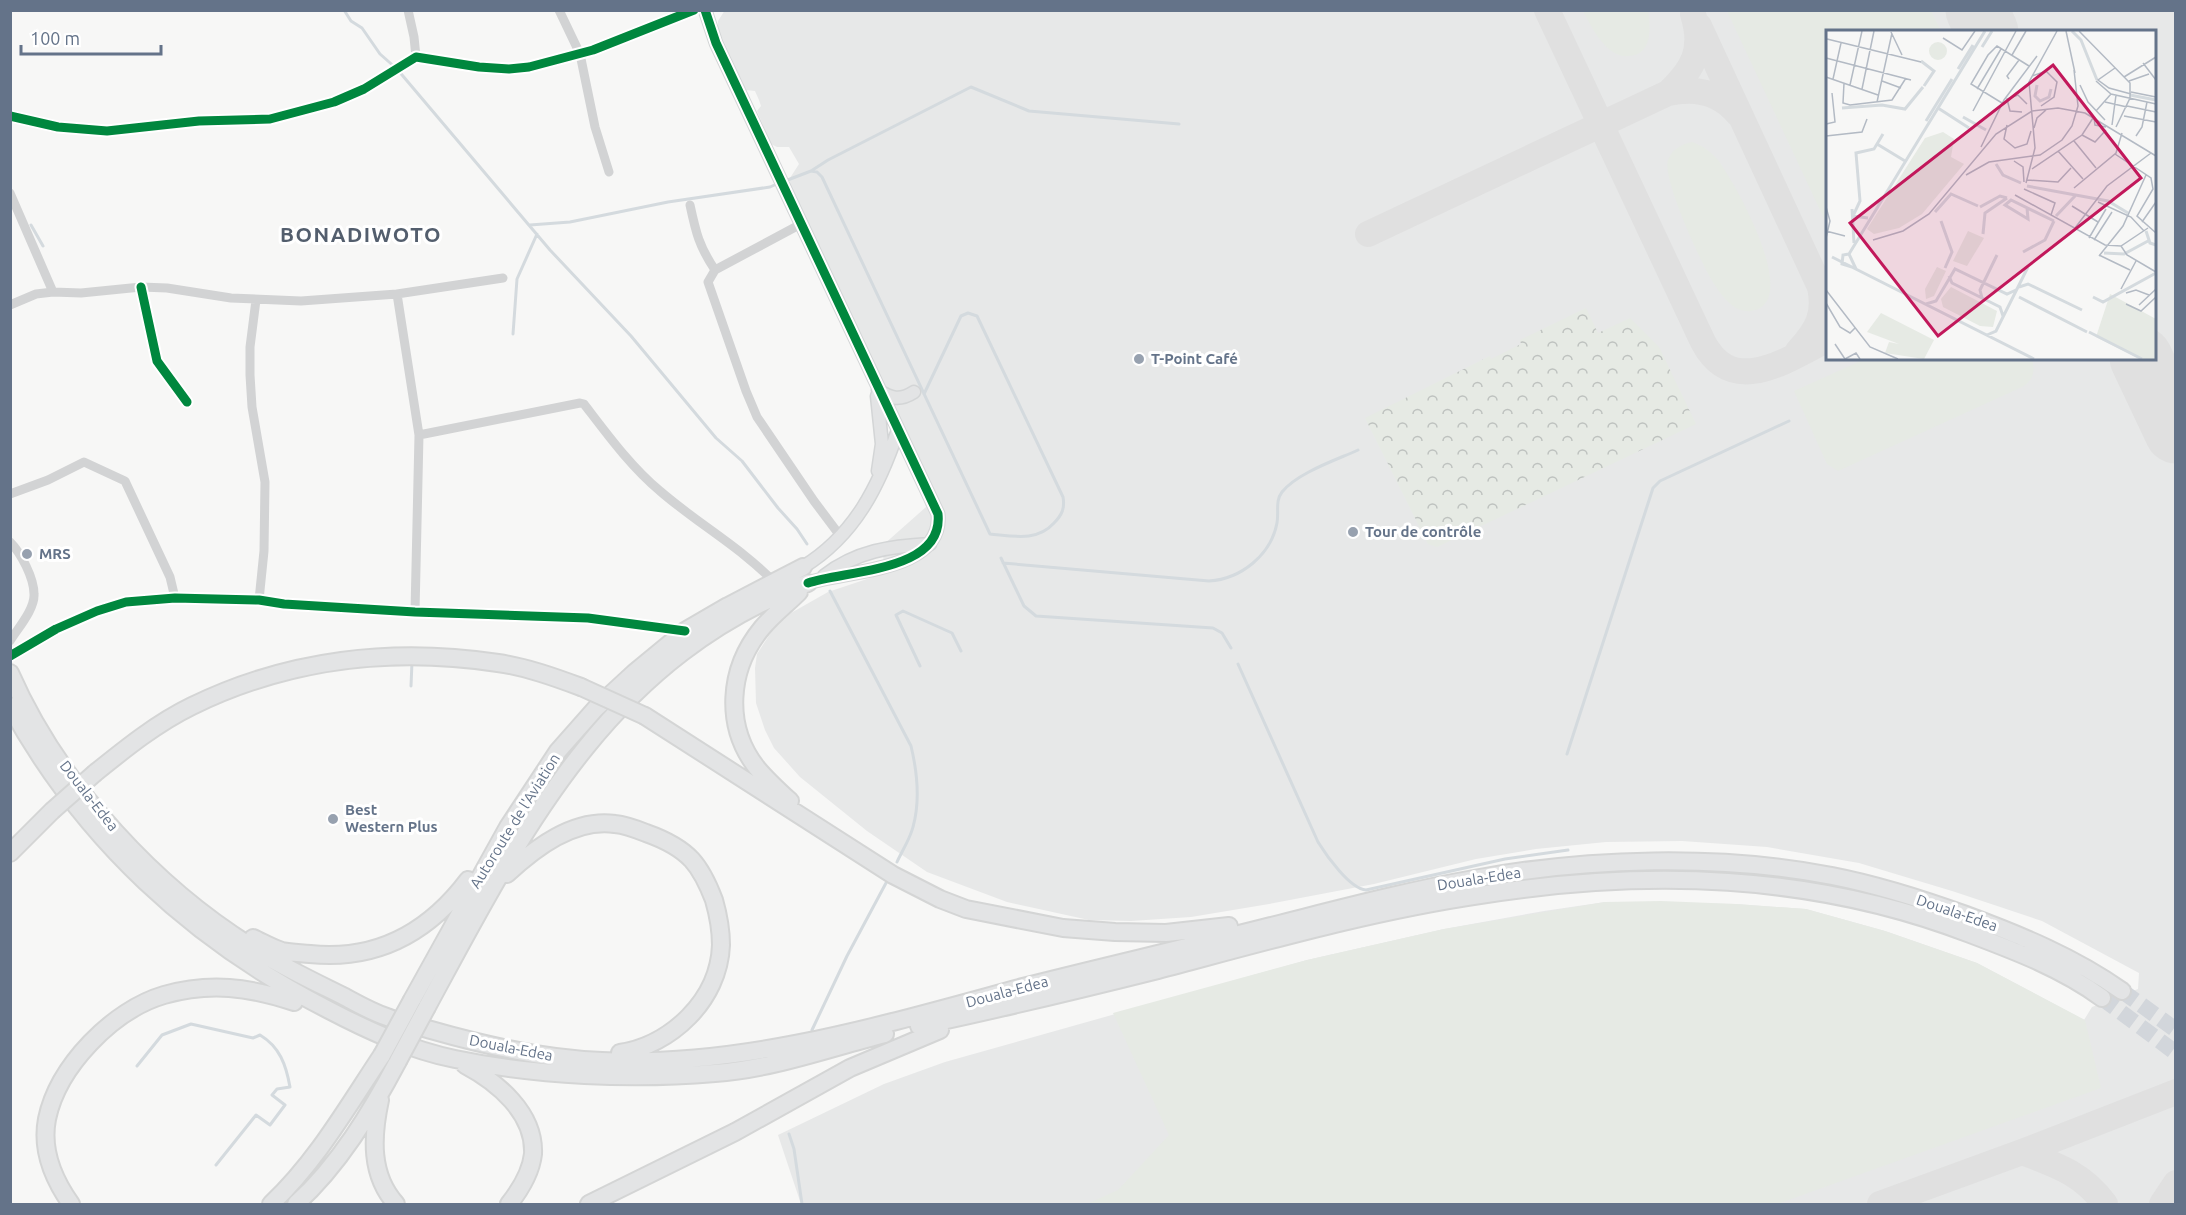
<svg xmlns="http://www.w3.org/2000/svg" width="2186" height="1215" font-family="Ubuntu,sans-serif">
<defs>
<pattern id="park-crowns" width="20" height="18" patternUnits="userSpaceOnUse" patternTransform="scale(1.5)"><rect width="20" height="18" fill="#e6eae4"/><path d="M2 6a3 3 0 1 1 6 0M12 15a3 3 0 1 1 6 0" fill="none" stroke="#bec2bf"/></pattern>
</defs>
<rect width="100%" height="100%" fill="#f7f7f6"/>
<path fill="#e7e8e8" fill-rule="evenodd" d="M725 10 2175 11V1204H801L778 1135 884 1084 945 1062 1307 960 1444 929 1544 911 1605 902 1736 904 1806 909 1885 931 1977 963 2084 1020 2092 1007 2138 989 2139 973 2042 921 1952 891 1859 863 1767 847 1682 841 1606 842 1536 849 1476 859 1374 884 1269 904 1191 917 1131 921 1089 920 1007 902 927 872 867 831 800 777 774 748 765 730 756 703 755 668 757 654 772 631 791 613 828 592 885 573 882 546 926 507 915 472 829 267 790 185V178L799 164 789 147H777L771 144 757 111 761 106 759 100 755 91 746 90 718 29V21ZM1828 32H2154V358H1828Z"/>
<path fill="#e6eae4" d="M1583 11H1648C1651 28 1652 56 1628 56 1622 57 1616 54 1610 50 1598 40 1590 24 1583 11Z
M1727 11H1931L1941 31 1828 32 1827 225Z
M1692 142C1703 146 1710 151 1718 160 1735 183 1794 288 1760 308 1753 312 1745 312 1738 309 1726 303 1718 290 1711 279 1700 260 1662 179 1668 160 1672 149 1682 144 1692 142Z
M1865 359H2032C2035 371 2034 380 2022 387L1838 471 1827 464 1794 391Z
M1661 901 1736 904 1806 909 1885 931 1977 963 2085 1020 2101 1088 1777 1204H1087L1118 1190 1169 1135 1113 1013 1307 960 1444 929 1605 902Z"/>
<path fill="url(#park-crowns)" d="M1586 308 1598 333 1630 318 1659 347 1696 424 1437 547 1428 544 1365 418 1490 356 1491 359 1521 344 1520 340Z"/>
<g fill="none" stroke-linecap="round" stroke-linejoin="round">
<path stroke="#d4dade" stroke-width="3" d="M344 10 351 21 362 28 380 54 397 69 550 250 631 336 716 438 742 461 778 508 797 529 807 544
M811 171 817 172 822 177 990 534C1013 536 1037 542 1054 523 1062 515 1065 508 1063 497L977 316 968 313 961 316 924 394
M785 181 811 171 828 160 971 87 1029 111 1179 124
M31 225 43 246
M530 225 570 222 668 202 770 187 779 183
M513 334 517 279 537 234
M1001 558 1024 606 1036 616 1213 628 1222 633 1231 648
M1003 563 1209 581C1241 579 1271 555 1277 523 1279 512 1275 501 1282 492 1297 473 1336 460 1358 450
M830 591 911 746C917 771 920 802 913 827 910 839 902 851 897 862
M1238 664 1318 842C1326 855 1350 889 1366 890L1505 859 1568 850
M920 666 896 615 903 611 952 633 961 651
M411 686 412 662
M1567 754 1653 488 1660 481 1789 421
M812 1030 847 956 886 883
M137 1066 162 1035 191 1024 253 1038 260 1035C280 1047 286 1065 290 1087L277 1089 272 1095 285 1105 270 1125 256 1115 216 1165
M789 1134 794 1149 802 1204"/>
<path stroke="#e0e0e0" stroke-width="26" d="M1547 10 1703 342C1733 399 1788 359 1828 339
M1699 26 1820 287C1826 315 1817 330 1798 351
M1668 93C1695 87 1720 92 1738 114
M1368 234 1668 93C1694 69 1704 49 1693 14
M2022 1152C2056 1165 2082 1173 2105 1204
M1880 1204 2022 1152 2176 1092
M2162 1204 2176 1183"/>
<path stroke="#e0e0e0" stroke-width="63" d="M1977 10 1987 32
M2141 358 2176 432"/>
<path stroke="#d2d6db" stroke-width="16" stroke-dasharray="16 8" stroke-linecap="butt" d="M2122 991 2176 1030
M2102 998 2176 1053"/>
<g stroke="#d3d5d6" stroke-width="15">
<path id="secondary" d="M705 10 716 43 938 514C944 572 846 570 808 583
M878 390C891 399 900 401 914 392
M877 396 882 444 878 471
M803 567C855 535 879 486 898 430
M824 576C856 551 891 546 930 544"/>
</g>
<g stroke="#d4d5d5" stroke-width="20">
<path id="highway" d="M10 673C59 785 158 892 263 954 289 970 317 983 345 997 358 1004 372 1012 387 1017 401 1023 416 1026 431 1030 487 1046 544 1059 602 1061 745 1067 886 1024 1023 987 1106 966 1189 947 1271 926 1339 909 1406 891 1474 879 1587 858 1720 854 1832 876 1878 885 1922 899 1966 915 2020 935 2074 957 2122 991
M10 706C83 839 192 940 327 1009 367 1030 410 1050 455 1059 537 1076 632 1080 715 1073 773 1069 829 1048 885 1034
M645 716 893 875 940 899 966 909 1063 928 1115 932 1166 933 1229 926
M95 773C126 748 157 723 192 706 288 659 393 647 498 663 526 667 554 677 581 687
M790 801C779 791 767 780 757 768 724 726 728 669 762 628 773 615 787 604 799 592
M10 853 52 811
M507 874C535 848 574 818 615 824 626 825 636 829 646 833 663 839 680 847 692 860 702 871 709 887 714 900 718 914 721 930 721 945 719 1000 671 1045 620 1053
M253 938C262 942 272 948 282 951 291 953 301 953 310 954 377 961 428 933 468 880
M412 1000 508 827 558 751 596 708 634 673 685 631 728 606 803 567
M427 1007C522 831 608 658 808 583
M919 1026C999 1009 1078 990 1158 970 1264 942 1371 911 1480 895 1646 869 1812 873 1970 934 2015 951 2063 969 2102 998
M465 1065C497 1082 535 1113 533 1154 531 1172 520 1190 509 1204
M380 1100C372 1137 370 1175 396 1204
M71 1204C54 1180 41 1150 47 1119 58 1066 113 1010 164 995 210 982 249 987 294 1002
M271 1204C316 1162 348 1106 382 1055
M296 1204C339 1165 371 1112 398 1061
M589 1204 735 1132 850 1068 940 1030"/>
</g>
<path stroke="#d2d3d4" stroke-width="9" d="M408 10 414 37 416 57
M559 10 580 54 595 127 609 172
M10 116 58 127 107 131 199 121 270 119 334 102 364 89 416 57 479 67 509 69 529 67 593 50 694 10
M10 193 53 292
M690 205C696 233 699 246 715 270
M801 224 715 270 708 282 746 391 757 417 814 501 841 537
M141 287 157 361 187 402
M397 294 419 435 415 612
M256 300 250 347V375L252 407 265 482 264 551 259 600
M10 305 36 294 53 292 81 293 141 287 167 288 231 298 301 301 397 294 503 278
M419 435 580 403 584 404C607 434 631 467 660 491 698 524 742 548 776 584
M10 494 48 480 84 462 125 481 170 577 175 598
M10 542C21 553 34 578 34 594 35 609 18 628 10 641
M10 656 56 629 97 611 126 602 175 598 259 600 284 604 415 612 588 618 684 631"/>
<use href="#secondary" stroke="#e3e4e5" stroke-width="12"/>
<use href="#highway" stroke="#e3e4e5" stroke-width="16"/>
<g stroke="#d4d5d5" stroke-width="20" stroke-linecap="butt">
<path id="highway-bridge" d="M581 687 645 716
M52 811 95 773
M382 1055 412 1000
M398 1061 427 1007"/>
</g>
<use href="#highway-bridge" stroke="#e3e4e5" stroke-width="16"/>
<g stroke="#fff" stroke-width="13">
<path id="cycleway" d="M705 10 716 43 938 514C944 572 846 570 808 583
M10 116 58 127 107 131 199 121 270 119 334 102 364 89 416 57 479 67 509 69 529 67 593 50 694 10
M141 287 157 361 187 402
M10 656 56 629 97 611 126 602 175 598 259 600 284 604 415 612 588 618 685 631"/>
</g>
<use href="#cycleway" stroke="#00873e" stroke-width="9"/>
</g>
<g fill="#97a1af" stroke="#fff" stroke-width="2">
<circle cx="1139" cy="359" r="6"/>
<circle cx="1353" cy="532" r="6"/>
<circle cx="27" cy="554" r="6"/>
<circle cx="333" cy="819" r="6"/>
</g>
<g text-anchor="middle" stroke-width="6" stroke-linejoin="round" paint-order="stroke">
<g font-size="15" font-weight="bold" fill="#647389" stroke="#fff" text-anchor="start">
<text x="1151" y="364">T-Point Café</text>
<text x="1365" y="537">Tour de contrôle</text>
<text x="39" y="559">MRS</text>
<text x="345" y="815">Best<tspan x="345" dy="17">Western Plus</tspan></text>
</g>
<g font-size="15" fill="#647389" stroke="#fff">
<text transform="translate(89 796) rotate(52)" y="5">Douala-Edea</text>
<text transform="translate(515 821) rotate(-58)" y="5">Autoroute de l'Aviation</text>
<text transform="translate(1479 879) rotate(-9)" y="5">Douala-Edea</text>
<text transform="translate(1957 913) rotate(19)" y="5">Douala-Edea</text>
<text transform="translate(1007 992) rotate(-15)" y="5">Douala-Edea</text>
<text transform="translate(511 1048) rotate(11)" y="5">Douala-Edea</text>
</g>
<g font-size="21" font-weight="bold" letter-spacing="1.5" fill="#535e6d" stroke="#fff">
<text x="361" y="242">BONADIWOTO</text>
</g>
</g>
<g transform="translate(1826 30)">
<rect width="330" height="330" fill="#f7f7f6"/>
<path d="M103 21a9 9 0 1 1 18 0a9 9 0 1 1-18 0ZM117 102 128 109 125 127 138 134 96 184 73 198 48 204 41 199 99 108ZM111 237 120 241 108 266 100 269 99 259ZM125 257 171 281 167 297 154 296 117 277 115 269Z" fill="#e6eae4"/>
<path d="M284 264 330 289V329H314L270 307Z" fill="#e6eae4"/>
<path d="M55 283 108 310 98 329 59 323 63 312 73 314 41 302Z" fill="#e6eae4"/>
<path d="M142 201 158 208 141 236 127 231Z" fill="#e6eae4"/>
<path fill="none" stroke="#d4dade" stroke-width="3" d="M246 1 255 10 271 50M156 17 166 1M95 31 108 41 98 56M132 39 147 15M211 55 209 66 214 71 223 67 225 59M304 65 330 70M16 78 56 75 79 79 97 57M112 78 143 98M137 87 160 100M100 91 126 49M51 114 79 131M170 134 177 145 195 153M201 156 282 171 302 183M154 177 174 166 181 168M201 178 202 189 179 175 185 170 228 191M26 179 28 213M109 182 125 164 152 176M230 186 249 166M42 188 27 186 34 171 30 123 48 119 57 104M115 191 126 222 119 238M320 201 324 213 330 215M157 204 159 183 181 168M197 222 219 210 228 191M278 223 298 224 322 211M23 224 159 1M6 227 208 329M26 237 16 234 17 225 23 224 30 239M123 246 126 253 174 277 177 286M193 257 202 254 256 280M193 267 261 302M267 267 277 272 330 243M156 268 154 260 171 225M100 274 110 271 129 239 181 264 190 260M263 302 316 329M161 305 170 301 202 237"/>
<path fill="none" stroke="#b3bac4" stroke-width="1.5" d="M240 1 249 43M253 1 304 53V68L290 97M65 2 76 25M117 8 136 20 149 1M1 9 95 32M186 25 200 1M0 28 85 50M317 33 330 50M289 38 272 50 283 58 305 64M206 46 220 41 231 52 228 67 215 76M0 47 52 65M298 47 330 27M7 49 15 13M183 49 181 46 193 30M56 51 75 58M270 51 285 64 330 74M303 51 323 44M18 53 17 73 24 75 66 70 80 48M24 55 36 1M254 55 262 72 279 90M36 59 48 1M151 59 175 19M305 62 330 67M51 72 66 3M279 72 301 77M176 73 145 54 162 25 171 16 203 36M301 76 330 82M147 81 190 1M270 81 285 64M196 82 184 81 181 69 192 65 201 74M298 86 330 92M268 88 269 95 280 97M0 94 9 92 6 63M181 95 178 109 189 118 201 114 205 101M286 95 290 65M208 98 211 88 220 80M256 105 269 112 280 100M0 106 36 102 41 89M310 106 316 97 321 72M248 111 270 138M155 117 178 70 211 26M232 121 257 149M289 124 325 148 327 159 311 186 330 203M188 131 197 137 198 152M206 139 256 105 267 88M140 145 163 132 214 125 236 110 246 96 252 76 248 40M201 150 232 152 245 138M200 153 209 118 203 52 231 1M248 158 290 123 296 103M198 159 229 173 225 185M189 165 279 215 295 216 322 198M272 172 305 187 318 201M246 176 272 192M0 177 4 191 0 208M316 192 330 172M249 198 281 156 325 123M0 201 19 206M263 208 280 179M47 210 77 201 103 184 170 104 206 81 232 78 259 83 330 126M268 210 286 182M295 216 301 225 330 242M273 225 304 240M273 226 297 196 320 145M295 259 310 231M0 260 44 317 72 329M300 263 310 260 323 265M0 273 14 297 24 303 29 298M300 274 315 281 330 267M313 275 330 259M9 314 19 329M19 329 30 323 34 329"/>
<path fill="#c2185b" fill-opacity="0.15" stroke="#c2185b" stroke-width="3" d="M227 35 315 148 112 306 24 193Z"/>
<rect width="330" height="330" fill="none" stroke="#647389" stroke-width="3"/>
</g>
<rect width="2186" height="1215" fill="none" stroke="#647389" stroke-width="24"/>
<path d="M21 45v9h140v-9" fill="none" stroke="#647389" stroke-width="3"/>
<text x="30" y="45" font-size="18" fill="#647389" stroke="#ffffff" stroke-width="4.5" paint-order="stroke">100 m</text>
</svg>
